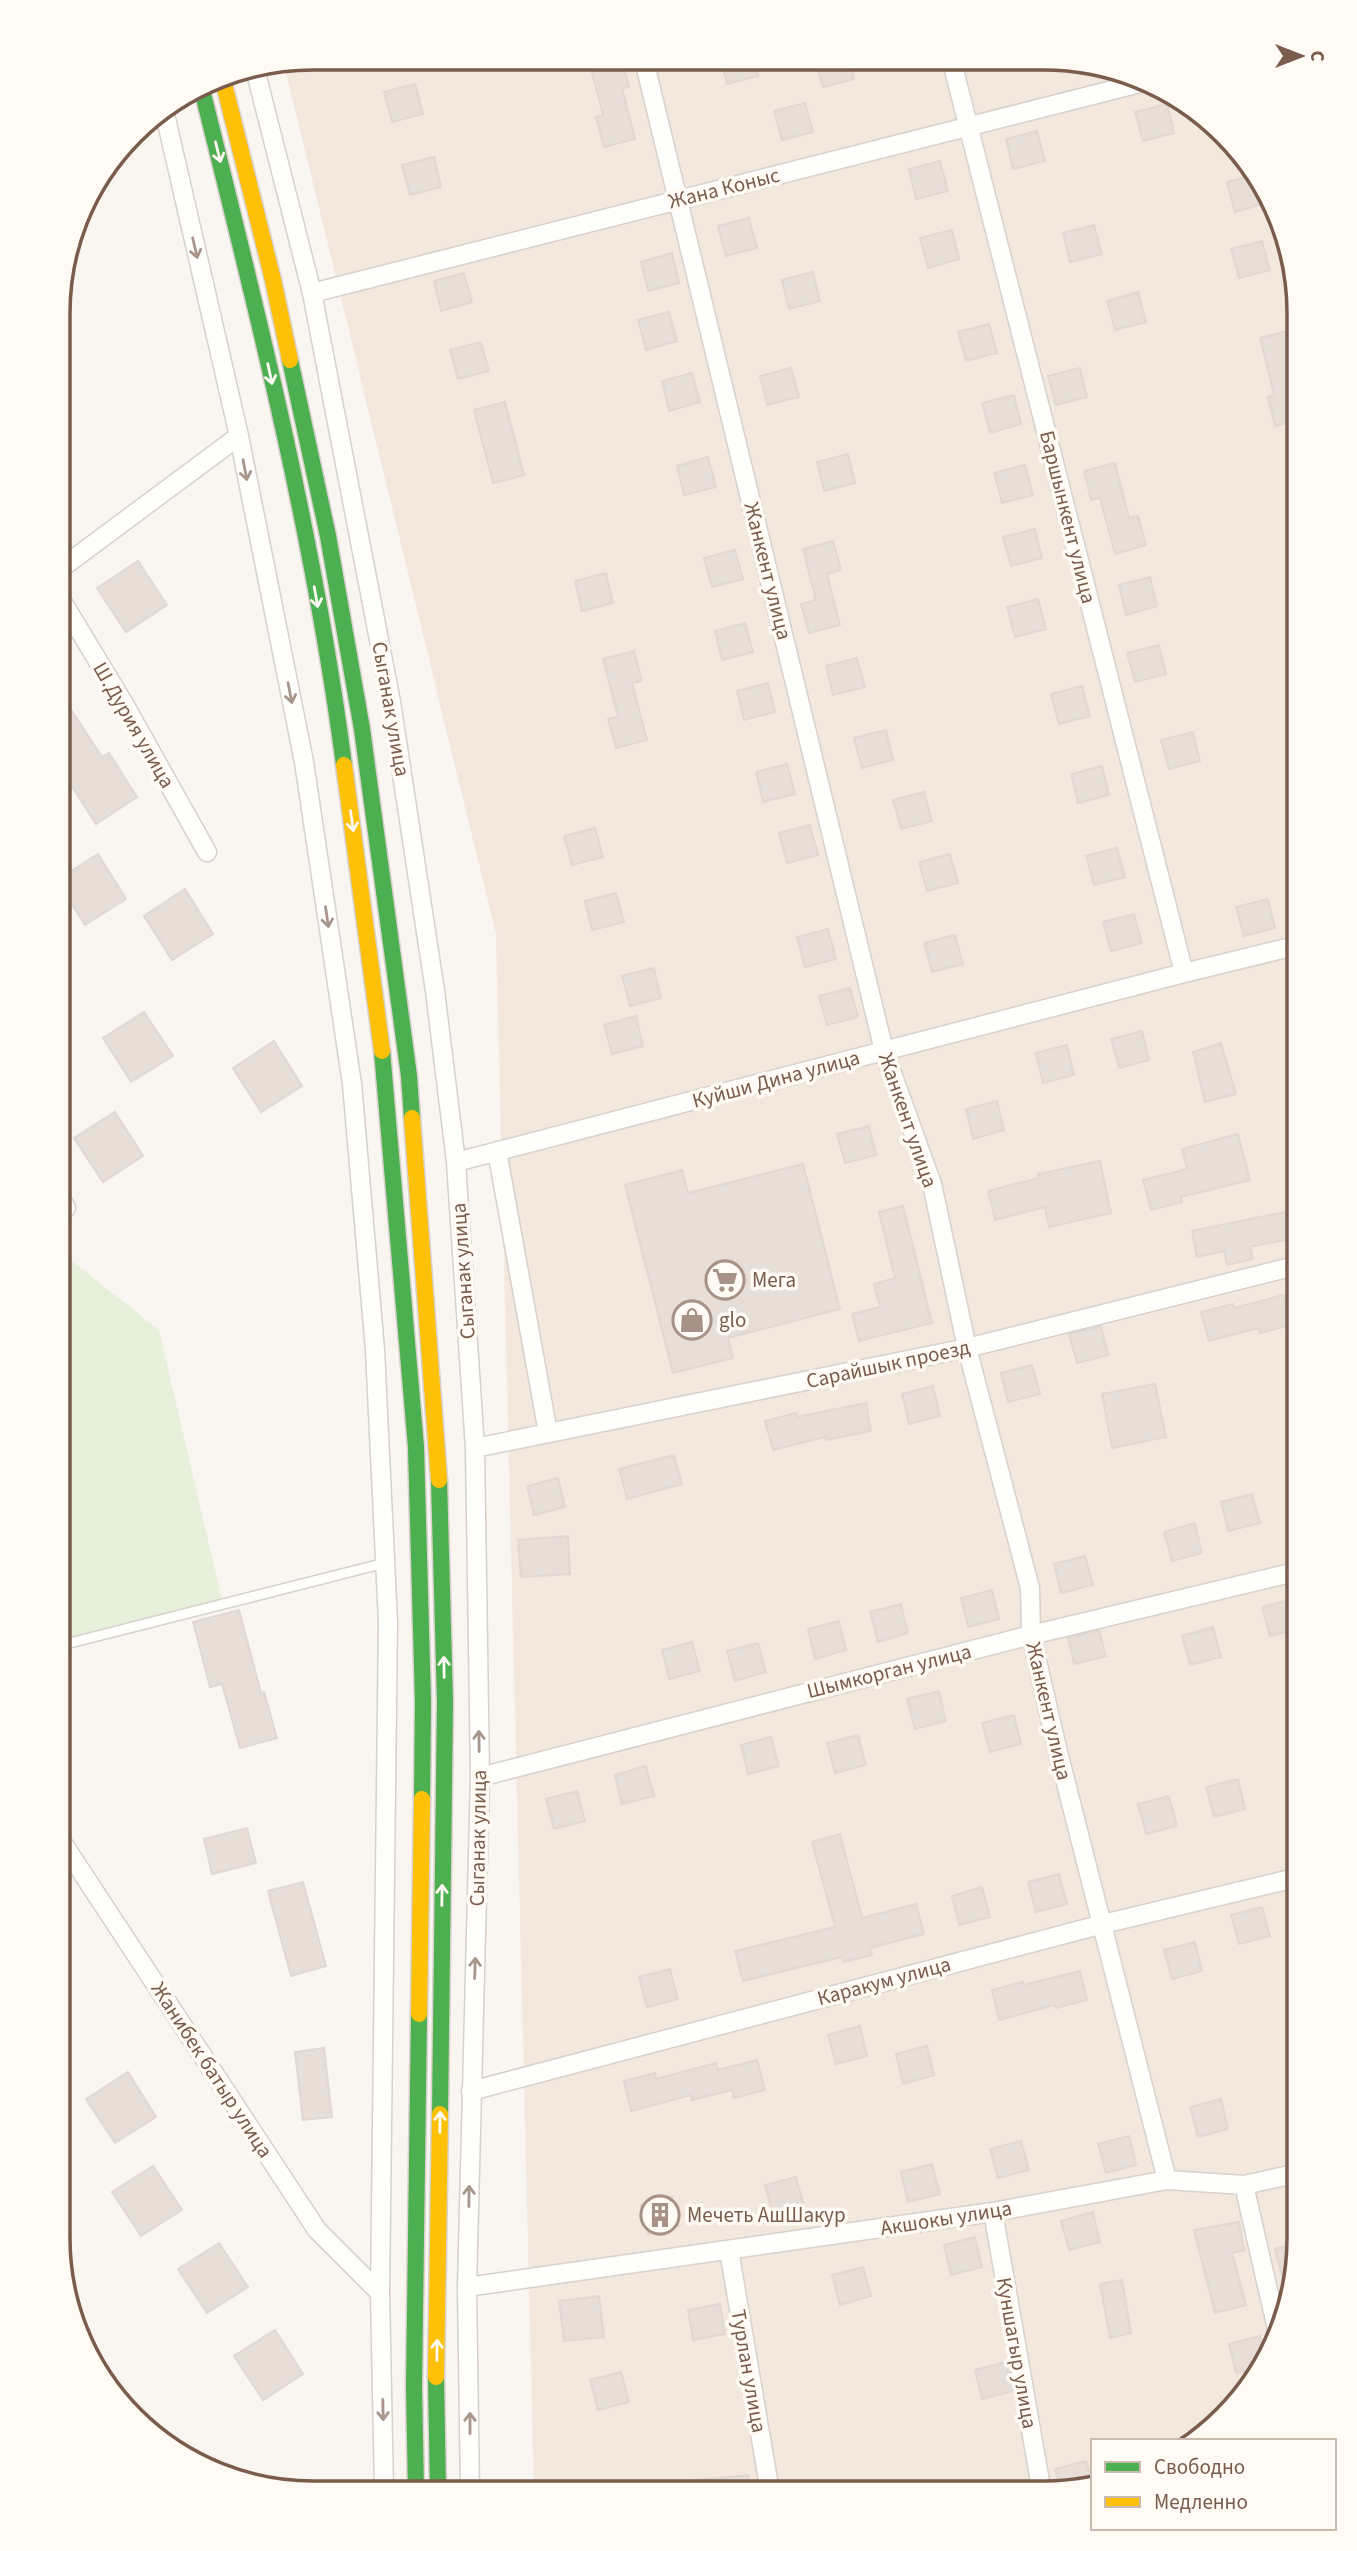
<svg xmlns="http://www.w3.org/2000/svg" width="1357" height="2551" font-family="'Source Sans 3',sans-serif">
<rect width="100%" height="100%" fill="#f9f5f0"/>
<path fill="#f2e8de" d="M313 58 1093 63 1212 121 1256 171 1286 232 1299 313V2255L1280 2335 1246 2394 1196 2441H1093V2485L1044 2493 534 2492 496 934 284 64Z"/>
<path fill="#e7f0db" d="M59 1251 159 1330 223 1605 58 1644Z"/>
<path fill="#e6ded7" stroke="#e2d8d2" stroke-width="2" d="M612 60H622L629 87 622 88 635 139 604 147 596 117 603 115 590 65Z
M721 60H754L758 76 727 84Z
M816 61H850L854 79 823 87Z
M415 84 423 114 392 122 384 92Z
M805 103 813 132 782 140 774 111Z
M1167 104 1174 133 1143 141 1135 112Z
M1037 131 1045 161 1013 169 1006 139Z
M434 157 441 187 410 195 402 165Z
M940 161 948 191 916 199 909 169Z
M1258 174 1266 203 1235 212 1227 182Z
M749 218 757 248 726 256 718 226Z
M1094 225 1102 254 1070 262 1063 233Z
M952 230 959 259 928 268 920 238Z
M1262 241 1270 270 1239 278 1231 249Z
M672 253 679 283 648 291 641 262Z
M813 272 820 301 789 309 782 280Z
M464 273 472 302 441 311 434 281Z
M1138 292 1146 322 1115 330 1107 301Z
M669 312 677 341 646 350 638 320Z
M989 324 997 353 966 361 958 332Z
M1291 330 1298 360 1292 361 1299 390V420L1275 426 1268 397 1274 395 1260 338Z
M481 342 489 371 458 379 450 350Z
M791 368 799 397 767 405 760 376Z
M1080 368 1087 397 1056 405 1048 376Z
M692 373 700 402 669 411 662 381Z
M1014 395 1021 424 990 433 982 403Z
M505 402 524 475 493 483 474 410Z
M848 454 855 483 824 491 817 462Z
M708 457 716 487 684 495 677 466Z
M1115 463 1129 518 1138 516 1146 545 1115 554 1100 498 1091 500 1084 471Z
M1025 465 1033 495 1002 503 994 473Z
M1035 529 1042 558 1011 566 1003 537Z
M833 541 841 570 827 574 840 625 809 633 801 604 816 600 803 549Z
M735 550 743 579 712 587 704 558Z
M138 561 167 605 126 632 97 588Z
M606 573 613 603 582 611 575 581Z
M1150 577 1157 606 1126 615 1119 585Z
M1038 599 1046 629 1015 637 1007 607Z
M745 623 753 652 722 660 715 631Z
M1159 645 1166 674 1135 682 1127 653Z
M634 651 642 681 632 683 647 740 616 748 608 719 618 717 603 659Z
M857 658 865 687 833 695 826 666Z
M768 683 775 712 744 720 737 691Z
M1082 686 1090 716 1059 724 1051 694Z
M59 691 102 757 109 753 137 797 96 824 59 766Z
M886 730 893 760 862 768 854 738Z
M1193 732 1200 761 1169 769 1161 740Z
M787 764 795 794 763 802 756 772Z
M1102 766 1109 795 1078 803 1071 774Z
M924 792 932 821 901 829 893 800Z
M810 825 818 855 787 863 779 833Z
M595 828 603 857 572 865 564 836Z
M1117 848 1125 877 1094 885 1086 856Z
M98 854 126 899 85 925 59 885V879Z
M950 854 958 883 927 891 919 862Z
M185 889 213 934 172 960 144 916Z
M616 893 624 922 592 930 585 901Z
M1268 899 1275 928 1244 936 1236 907Z
M1134 914 1142 943 1111 951 1103 922Z
M828 929 836 959 805 967 797 937Z
M955 935 963 964 932 972 924 943Z
M654 968 661 998 630 1006 622 976Z
M850 988 858 1017 827 1025 819 996Z
M144 1012 173 1056 131 1082 103 1038Z
M636 1016 643 1046 612 1054 604 1025Z
M1142 1031 1149 1060 1119 1068 1111 1039Z
M274 1041 302 1086 261 1112 233 1068Z
M1221 1043 1236 1094 1205 1102 1193 1052Z
M1067 1045 1074 1075 1043 1083 1036 1053Z
M997 1101 1004 1130 973 1139 966 1109Z
M115 1112 143 1156 103 1182 74 1138Z
M869 1126 876 1155 845 1163 837 1134Z
M1238 1134 1250 1180 1181 1197 1182 1202 1151 1210 1143 1180 1187 1169 1182 1149Z
M1100 1161 1111 1213 1049 1227 1045 1207 995 1220 988 1191 1039 1178 1038 1174Z
M803 1164 840 1309 728 1338 733 1358 673 1373 625 1185 682 1170 688 1193Z
M903 1206 932 1323 859 1341 852 1314 880 1307 874 1284 895 1278 879 1212Z
M1299 1209V1237L1250 1247 1253 1259 1227 1265 1224 1251 1197 1257 1192 1231Z
M1283 1295 1291 1325 1260 1333 1258 1328 1209 1341 1201 1312 1233 1304 1234 1308Z
M1101 1326 1108 1355 1077 1363 1069 1334Z
M1032 1365 1040 1394 1008 1402 1001 1373Z
M1155 1384 1166 1437 1112 1448 1102 1394Z
M933 1386 940 1416 909 1424 902 1394Z
M866 1403 871 1431 826 1440 825 1437 773 1450 765 1421 796 1413 797 1417Z
M674 1455 682 1484 627 1499 619 1469Z
M558 1478 565 1507 534 1515 527 1486Z
M1252 1494 1260 1523 1228 1531 1221 1502Z
M1195 1523 1202 1553 1172 1561 1164 1532Z
M568 1536 570 1574 521 1577 518 1540Z
M1085 1556 1093 1585 1061 1593 1054 1564Z
M992 1590 999 1619 968 1627 961 1598Z
M1293 1599 1299 1629 1270 1636 1262 1607Z
M901 1604 908 1633 878 1642 870 1612Z
M239 1610 261 1693 264 1692 277 1738 240 1748 222 1684 210 1687 193 1622Z
M839 1621 846 1650 815 1659 808 1629Z
M1213 1627 1221 1657 1190 1665 1182 1636Z
M1099 1630 1106 1656 1074 1664 1068 1638Z
M692 1642 700 1671 669 1679 662 1650Z
M758 1643 766 1672 735 1681 727 1651Z
M939 1691 946 1721 915 1729 907 1699Z
M1014 1715 1021 1744 990 1752 982 1723Z
M858 1735 866 1765 835 1773 827 1743Z
M771 1737 779 1766 748 1774 741 1745Z
M646 1766 654 1796 622 1804 615 1775Z
M1238 1779 1245 1809 1214 1817 1206 1787Z
M577 1791 585 1821 554 1829 546 1799Z
M1169 1796 1177 1826 1146 1834 1138 1804Z
M247 1828 256 1863 212 1874 204 1839Z
M840 1834 862 1918 916 1904 924 1934 870 1948 872 1955 844 1962 842 1957 743 1981 735 1951 835 1927 812 1842Z
M1059 1874 1067 1904 1036 1912 1028 1882Z
M303 1882 326 1966 291 1976 268 1891Z
M982 1887 990 1917 959 1925 952 1896Z
M1262 1907 1270 1936 1239 1944 1231 1915Z
M1195 1942 1202 1971 1172 1979 1164 1950Z
M670 1969 678 1999 647 2007 639 1977Z
M1080 1971 1087 2000 1056 2008 1055 2005 999 2020 992 1990 1023 1982V1985Z
M860 2026 867 2056 836 2064 828 2035Z
M927 2046 934 2075 903 2084 896 2054Z
M324 2048 332 2117 303 2120 295 2052Z
M757 2060 765 2090 734 2098 732 2090 692 2100 691 2095 631 2111 624 2081 655 2073 656 2079 716 2063 718 2070Z
M128 2072 156 2117 115 2143 86 2099Z
M1221 2099 1228 2129 1198 2137 1190 2107Z
M1129 2136 1136 2165 1106 2173 1098 2144Z
M1021 2141 1029 2170 998 2178 990 2149Z
M932 2164 940 2194 908 2202 901 2172Z
M153 2166 182 2210 141 2236 112 2192Z
M796 2177 804 2207 773 2215 765 2185Z
M672 2197 679 2226 648 2234 641 2205Z
M1093 2212 1100 2242 1069 2250 1061 2221Z
M1239 2222 1244 2250 1232 2253 1246 2305 1215 2313 1194 2230Z
M975 2237 982 2267 951 2275 944 2245Z
M219 2243 248 2287 207 2313 178 2269Z
M1299 2243V2255L1288 2299 1275 2249Z
M863 2267 871 2296 840 2305 832 2275Z
M1122 2280 1131 2333 1110 2338 1100 2284Z
M599 2296 604 2337 564 2341 559 2301Z
M720 2304 725 2334 693 2340 688 2310Z
M275 2330 303 2374 263 2400 234 2356Z
M1260 2336 1266 2359 1262 2367 1236 2373 1229 2344Z
M1006 2362 1013 2391 982 2399 975 2370Z
M621 2372 629 2402 598 2410 590 2380Z
M1086 2461 1093 2485 1061 2490 1055 2469Z
M748 2475 750 2492H688V2481Z"/>
<g fill="none" stroke-linecap="round" stroke-linejoin="round">
<g stroke="#d7d1cb" stroke-width="12">
<path id="lane" d="M58 1646 385 1563"/>
</g>
<g stroke="#d7d1cb" stroke-width="21">
<path id="street" d="M644 60 884 1051 932 1184 967 1348 1030 1588 1031 1635 1057 1748 1167 2180
M952 62 1184 973
M255 69 312 293 391 702 435 991 456 1162 475 1448 480 1777 467 2287 470 2492
M164 110 239 436 304 762 352 1084 375 1350 388 1622 380 2293 384 2491
M312 293 1136 84
M60 569 239 436
M60 598 124 704 207 852
M497 1151 548 1433
M456 1162 1184 973 1299 945
M59 1195 66 1208
M475 1448 967 1348 1299 1265
M480 1777 1031 1635 1299 1571
M58 1836 317 2230 380 2293
M471 2091 1103 1924 1299 1877
M1244 2185 1279 2338
M993 2212 1042 2493
M729 2250 770 2492
M467 2287 993 2212 1167 2180 1244 2185 1299 2173"/>
</g>
<g stroke="#dad1cc" stroke-width="19">
<path id="fast" d="M201 86C257 310 314 536 344 765
M290 360 328 536 362 729 409 1076 412 1118
M382 1051 416 1447 423 1702 422 1799
M439 1480 445 1702 440 2114
M436 2377 438 2491
M416 2491 414 2387 419 2014"/>
</g>
<g stroke="#dad1cc" stroke-width="19">
<path id="slow" d="M222 76 273 280 290 360
M344 765 382 1051
M412 1118 439 1480
M419 2014 422 1799
M436 2377 440 2114"/>
</g>
<use href="#lane" stroke="#fefefd" stroke-width="9"/>
<use href="#street" stroke="#fefefd" stroke-width="18"/>
<use href="#fast" stroke="#4caf50" stroke-width="16"/>
<use href="#slow" stroke="#ffc107" stroke-width="16"/>
</g>
<defs><path id="oneway-shaft" d="M-6 0H5M1.5-3L5.5 0L1.5 3" fill="none" stroke-width="1.6" stroke-linecap="round" stroke-linejoin="round" transform="scale(1.75)"/></defs>
<g stroke="#fffaf3">
<use href="#oneway-shaft" transform="translate(218 152) rotate(76)"/>
<use href="#oneway-shaft" transform="translate(270 374) rotate(78)"/>
<use href="#oneway-shaft" transform="translate(316 597) rotate(80)"/>
<use href="#oneway-shaft" transform="translate(352 821) rotate(82)"/>
<use href="#oneway-shaft" transform="translate(444 1667) rotate(-91)"/>
<use href="#oneway-shaft" transform="translate(442 1895) rotate(-89)"/>
<use href="#oneway-shaft" transform="translate(440 2122) rotate(-89)"/>
<use href="#oneway-shaft" transform="translate(437 2350) rotate(-89)"/>
</g>
<g stroke="#a8958b">
<use href="#oneway-shaft" transform="translate(195 248) rotate(77)"/>
<use href="#oneway-shaft" transform="translate(245 470) rotate(79)"/>
<use href="#oneway-shaft" transform="translate(290 693) rotate(79)"/>
<use href="#oneway-shaft" transform="translate(327 917) rotate(82)"/>
<use href="#oneway-shaft" transform="translate(479 1741) rotate(-91)"/>
<use href="#oneway-shaft" transform="translate(475 1968) rotate(-88)"/>
<use href="#oneway-shaft" transform="translate(469 2196) rotate(-89)"/>
<use href="#oneway-shaft" transform="translate(383 2410) rotate(89)"/>
<use href="#oneway-shaft" transform="translate(470 2423) rotate(-90)"/>
</g>
<defs>
<g id="supermarket-ring" transform="scale(2.0125)"><circle r="9.5" fill="#fffaf3" stroke="#a69286" stroke-width="1.5"/><path d="M-6-5.5h2.5l.6 2H6L4.5 2H-2.5L-4.4-4H-6ZM-1.5 3.2a1.3 1.3 0 1 0 .1 0ZM3 3.2a1.3 1.3 0 1 0 .1 0Z" fill="#a69286"/></g>
<g id="shop-ring" transform="scale(2.0125)"><circle r="9.5" fill="#fffaf3" stroke="#a69286" stroke-width="1.5"/><path d="M-5-2.5h2.3a2.7 3.5 0 0 1 5.4 0H5L5.5 6h-11ZM-1.5-2.5h3a1.5 2.3 0 0 0-3 0Z" fill="#a69286"/></g>
<g id="building-ring" transform="scale(2.0125)"><circle r="9.5" fill="#fffaf3" stroke="#a69286" stroke-width="1.5"/><path d="M-4-6H4V6H1V3H-1V6H-4ZM-2.5-4.3h1.7v1.8h-1.7ZM.8-4.3h1.7v1.8H.8ZM-2.5-1h1.7V.8h-1.7ZM.8-1h1.7V.8H.8Z" fill="#a69286"/></g>
</defs>
<g fill-rule="evenodd">
<use href="#supermarket-ring" x="725" y="1280"/>
<use href="#shop-ring" x="692" y="1320"/>
<use href="#building-ring" x="660" y="2215"/>
</g>
<g text-anchor="middle" stroke-width="7" stroke-linejoin="round" paint-order="stroke">
<g font-size="21" fill="#7a5c4d" stroke="#fffaf3">
<text transform="translate(724 188) rotate(-14)" y="7">Жана Коныс</text>
<text transform="translate(1068 517) rotate(76)" y="7">Баршынкент улица</text>
<text transform="translate(768 571) rotate(76)" y="7">Жанкент улица</text>
<text transform="translate(391 709) rotate(80)" y="7">Сыганак улица</text>
<text transform="translate(134 725) rotate(60)" y="7">Ш.Дурия улица</text>
<text transform="translate(776 1079) rotate(-15)" y="7">Куйши Дина улица</text>
<text transform="translate(908 1120) rotate(71)" y="7">Жанкент улица</text>
<text transform="translate(463 1271) rotate(-94)" y="7">Сыганак улица</text>
<text transform="translate(888 1364) rotate(-12)" y="7">Сарайшык проезд</text>
<text transform="translate(889 1671) rotate(-14)" y="7">Шымкорган улица</text>
<text transform="translate(1049 1711) rotate(77)" y="7">Жанкент улица</text>
<text transform="translate(478 1838) rotate(-89)" y="7">Сыганак улица</text>
<text transform="translate(884 1981) rotate(-15)" y="7">Каракум улица</text>
<text transform="translate(212 2070) rotate(57)" y="7">Жанибек батыр улица</text>
<text transform="translate(946 2218) rotate(-9)" y="7">Акшокы улица</text>
<text transform="translate(1017 2353) rotate(80)" y="7">Куншагыр улица</text>
<text transform="translate(749 2371) rotate(80)" y="7">Турлан улица</text>
</g>
<g font-size="21" fill="#7a5c4d" stroke="#fffaf3" text-anchor="start">
<text x="752" y="1287">Мега</text>
<text x="719" y="1327">glo</text>
<text x="687" y="2222">Мечеть АшШакур</text>
</g>
</g>
<path d="M0 0H1357V2551H0ZM313 70H1044A243 243 0 0 1 1287 313V2238A243 243 0 0 1 1044 2481H313A243 243 0 0 1 70 2238V313A243 243 0 0 1 313 70Z" fill="#fffaf3" fill-rule="evenodd"/>
<path fill="none" stroke="#7a5c4d" stroke-width="3.5" d="M313 70H1044A243 243 0 0 1 1287 313V2238A243 243 0 0 1 1044 2481H313A243 243 0 0 1 70 2238V313A243 243 0 0 1 313 70Z"/>
<rect x="1091" y="2439" width="245" height="91" fill="#fffaf3" stroke="#cabbb1" stroke-width="2"/>
<rect x="1105" y="2462" width="35" height="10" fill="#4caf50" stroke="#cabbb1" stroke-width="2"/>
<text x="1154" y="2474" font-size="21" fill="#7a5c4d">Свободно</text>
<rect x="1105" y="2497" width="35" height="10" fill="#ffc107" stroke="#cabbb1" stroke-width="2"/>
<text x="1154" y="2509" font-size="21" fill="#7a5c4d">Медленно</text>
<g transform="translate(1301 56) rotate(90)" stroke="#fffaf3" stroke-width="5" paint-order="stroke">
<path d="M0-5L12 26L0 18L-12 26Z" fill="#7a5c4d"/>
<text y="-10" font-size="19" font-weight="bold" text-anchor="middle" fill="#7a5c4d">С</text>
</g>
</svg>
